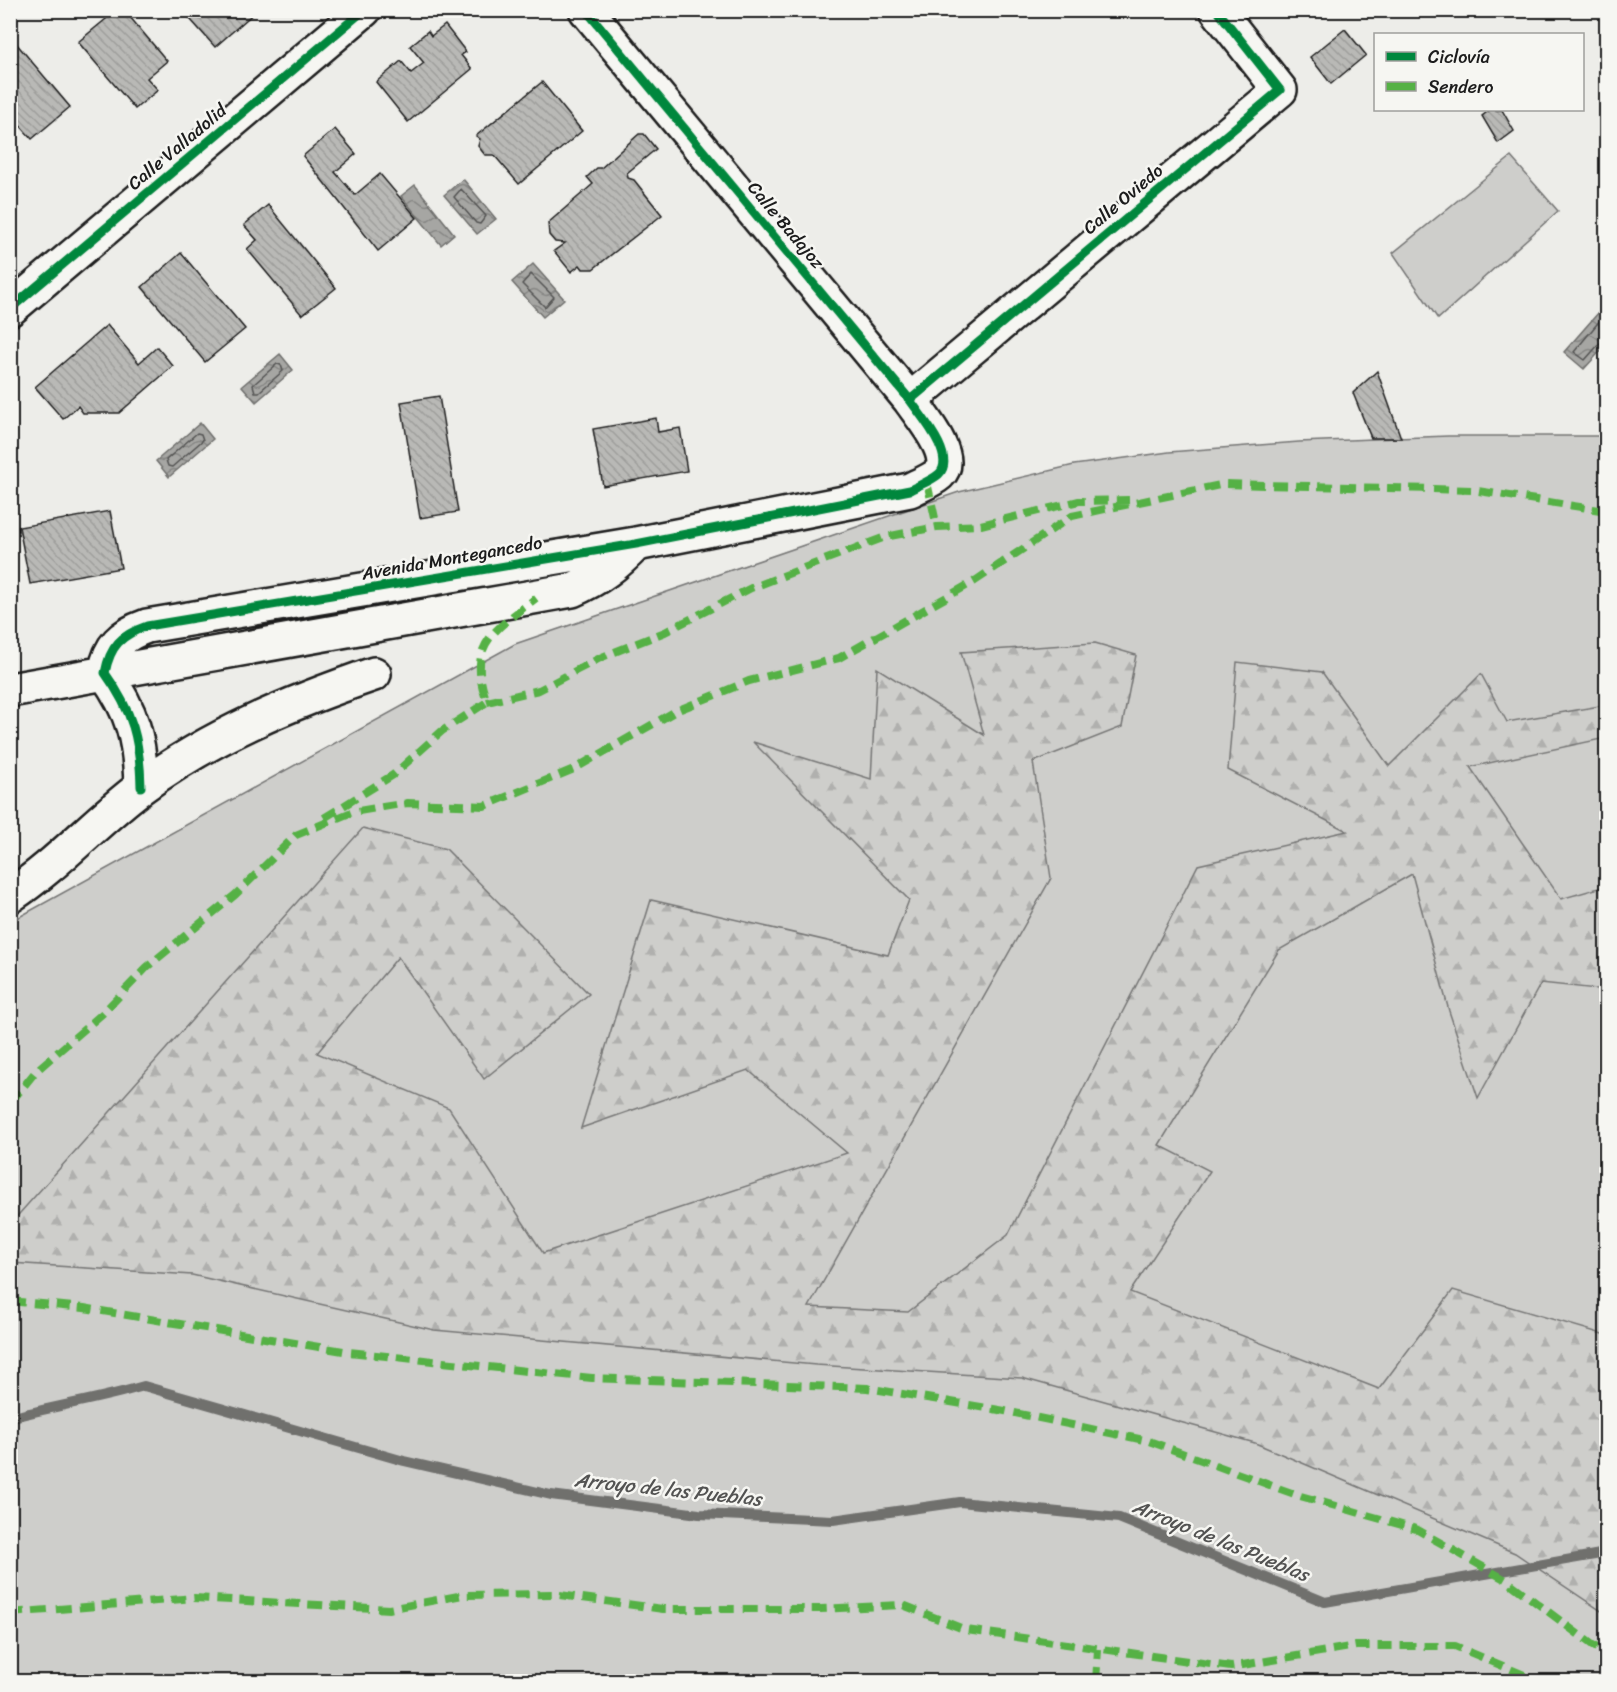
<svg xmlns="http://www.w3.org/2000/svg" width="1617" height="1692" font-family="Sriracha,sans-serif">
<defs>
<pattern id="forest-firs" width="22" height="20" patternUnits="userSpaceOnUse" patternTransform="scale(1.5)"><rect width="22" height="20" fill="#cececb"/><path d="M5 1l3.5 6h-7zM16 11l3.5 6h-7z" fill="#b0b0ae"/></pattern>
<pattern id="water-waves" width="16" height="10" patternUnits="userSpaceOnUse" patternTransform="scale(1.5)"><rect width="16" height="10" fill="#a6a6a3"/><path d="M0 5q4-4 8 0t8 0" fill="none" stroke="#868684"/></pattern>
<pattern id="building-back-hatch" width="6" height="6" patternUnits="userSpaceOnUse" patternTransform="scale(1.5)"><rect width="6" height="6" fill="#b9b9b6"/><path d="M-1 5l2 2M0 0l6 6M5-1l2 2" fill="none" stroke="#9e9e9c"/></pattern>
</defs>
<rect width="100%" height="100%" fill="#edede9"/>
<filter id="ink" filterUnits="userSpaceOnUse"><feTurbulence type="fractalNoise" baseFrequency=".0167" numOctaves="2"/><feDisplacementMap in="SourceGraphic" scale="12" xChannelSelector="R" yChannelSelector="G"/><feConvolveMatrix kernelMatrix="1 2 1 2 8 2 1 2 1" color-interpolation-filters="sRGB"/></filter>
<g filter="url(#ink)">
<path fill="#cececb" stroke="#757574" stroke-width="1.5" d="M1511 157 1558 211 1438 319 1393 253Z
M1448 436H1606V1681H11L10 922 515 644 959 492 1074 465 1169 452 1299 442Z"/>
<path fill="url(#forest-firs)" stroke="#757574" stroke-width="1.5" d="M1095 643 1136 655 1122 727 1033 762 1051 878 809 1307 908 1312 1008 1235 1198 865 1347 831 1228 770 1237 662 1322 672 1389 766 1481 674 1507 722 1606 705V738L1470 767 1561 899 1606 886V990L1541 983 1478 1098 1449 1011 1412 874 1279 950 1159 1145 1210 1171 1130 1292 1379 1389 1453 1290 1606 1335V1614L1515 1553 1255 1443 1022 1378 816 1365 434 1330 192 1275 11 1263V1223L363 828 446 849 589 994 484 1079 398 957 317 1053 449 1108 543 1253 847 1153 748 1070 581 1128 651 900 888 955 909 900 753 742 871 779 877 668 984 735 961 652Z"/>
<path fill="url(#water-waves)" stroke="#6f6f6d" stroke-width="1.5" d="M463 179 496 219 477 234 444 195Z
M415 185 454 234 441 245 401 196Z
M533 264 564 299 543 317 512 282Z
M1606 304V345L1584 369 1564 352Z
M280 354 293 370 256 402 242 386Z
M200 423 213 439 169 477 156 461Z"/>
<g fill="none" stroke-linecap="round" stroke-linejoin="round">
<path stroke="#535352" stroke-width="1.5" d="M461 189 486 216 480 224 476 223 454 197Z
M531 274 554 297 545 307 522 284Z
M1606 313 1574 352 1585 360 1600 343 1606 342
M277 364 281 365 283 371 259 392H255L253 385Z
M197 433 201 434 203 440 172 467 168 466 166 460Z"/>
<path stroke="#6f6f6d" stroke-width="10" d="M10 1418C55 1406 100 1399 144 1386L404 1461 551 1495 699 1514 833 1520 960 1502 1119 1518 1325 1602 1606 1553"/>
</g>
<path fill="url(#building-back-hatch)" stroke="#1c1c1c" stroke-width="1.5" d="M117 10H124L167 61 147 78 158 90 135 109 78 42Z
M182 10H253L255 12 215 47Z
M445 25 466 52 461 55 472 69 408 122 376 82 401 61 411 73 424 63 410 46 428 31 431 36Z
M1345 29 1366 55 1331 84 1310 57Z
M10 36 70 107 32 139 10 114Z
M542 82 582 131 519 184 494 155H485L478 146 480 139 476 136Z
M1490 110H1502L1514 131 1498 143 1482 116Z
M335 129 356 154 335 172 355 195 380 174 417 218 378 251 303 156Z
M639 134H644L656 149 627 173 628 178 634 180 662 215 593 269H583L580 265 571 272 554 251 565 243 555 242 549 235 548 223 593 184 587 177 597 168H601Z
M268 205 336 288 302 315 247 249 257 240 244 225Z
M181 253 245 329 205 362 142 287Z
M107 325 139 363 157 347 173 366 119 413H83L78 406 63 419 35 387Z
M1377 371 1401 438H1371L1353 393Z
M439 396 458 512 420 518 401 402Z
M656 418 658 432 680 428 687 471 603 486 593 429Z
M110 511 121 568 30 584 19 527Z"/>
<g fill="none" stroke-linecap="round" stroke-linejoin="round">
<g stroke="#1c1c1c" stroke-width="38">
<path id="minor" d="M10 309 364 10
M910 400 1280 90 1217 10
M10 690 572 590C598 579 616 565 636 544
M141 787C140 740 133 712 105 673 110 646 121 635 147 626L636 544 910 490C919 485 931 481 939 474 957 457 920 415 910 400L586 10
M10 896C57 865 95 822 140 788 210 736 292 702 374 674"/>
</g>
<use href="#minor" stroke="#f6f6f2" stroke-width="33"/>
<path stroke="#55b145" stroke-width="8" stroke-dasharray="15 8" stroke-linecap="butt" d="M927 482 937 527
M487 702 539 690 602 657 665 632 751 588 885 537 937 527 981 525 1079 501 1129 500
M324 818 393 775 442 731 487 702C466 644 494 631 536 598
M10 1103 36 1071 103 1013 147 967 235 895 296 835 352 812 408 803 484 806 574 769 676 711 749 681 839 658 975 581 1072 516 1225 484 1472 490 1606 511
M10 1301 84 1308 349 1352 592 1378 867 1388 1005 1411 1149 1441 1297 1495 1416 1529 1506 1580 1606 1655
M10 1613 194 1598 389 1609 463 1595 553 1594 663 1609H821L903 1605 966 1630 1231 1667 1356 1646H1455L1541 1682
M1096 1682 1098 1649"/>
<g stroke="#f6f6f2" stroke-width="13">
<path id="cycleway" d="M10 309 364 10
M910 400 1280 90 1217 10
M141 787C140 740 133 712 105 673 110 646 121 635 147 626L636 544 910 490C919 485 931 481 939 474 957 457 920 415 910 400L586 10"/>
</g>
<use href="#cycleway" stroke="#00873e" stroke-width="9"/>
</g>
</g>
<g text-anchor="middle" stroke-width="5" stroke-linejoin="round" paint-order="stroke">
<g font-size="18" fill="#1c1c1c" stroke="#f6f6f2">
<text transform="translate(177 147) rotate(-40)" y="6">Calle Valladolid</text>
<text transform="translate(1123 199) rotate(-40)" y="6">Calle Oviedo</text>
<text transform="translate(786 225) rotate(50)" y="6">Calle Badajoz</text>
<text transform="translate(452 558) rotate(-10)" y="6">Avenida Montegancedo</text>
</g>
<g font-size="20" font-style="italic" fill="#535352" stroke="#f6f6f2">
<text transform="translate(668 1489) rotate(6)" y="7">Arroyo de las Pueblas</text>
<text transform="translate(1221 1540) rotate(22)" y="7">Arroyo de las Pueblas</text>
</g>
</g>
<rect width="1617" height="1692" fill="none" stroke="#f6f6f2" stroke-width="36"/>
<rect x="18" y="18" width="1581" height="1656" fill="none" stroke="#1c1c1c" stroke-width="2" filter="url(#ink)"/>
<rect x="1374" y="33" width="210" height="78" fill="#f6f6f2" stroke="#9f9f9c" stroke-width="1.5"/>
<rect x="1386" y="52" width="30" height="9" fill="#00873e" stroke="#9f9f9c" stroke-width="1.5"/>
<text x="1428" y="63" font-size="18" fill="#1c1c1c">Ciclovía</text>
<rect x="1386" y="82" width="30" height="9" fill="#55b145" stroke="#9f9f9c" stroke-width="1.5"/>
<text x="1428" y="93" font-size="18" fill="#1c1c1c">Sendero</text>
</svg>
